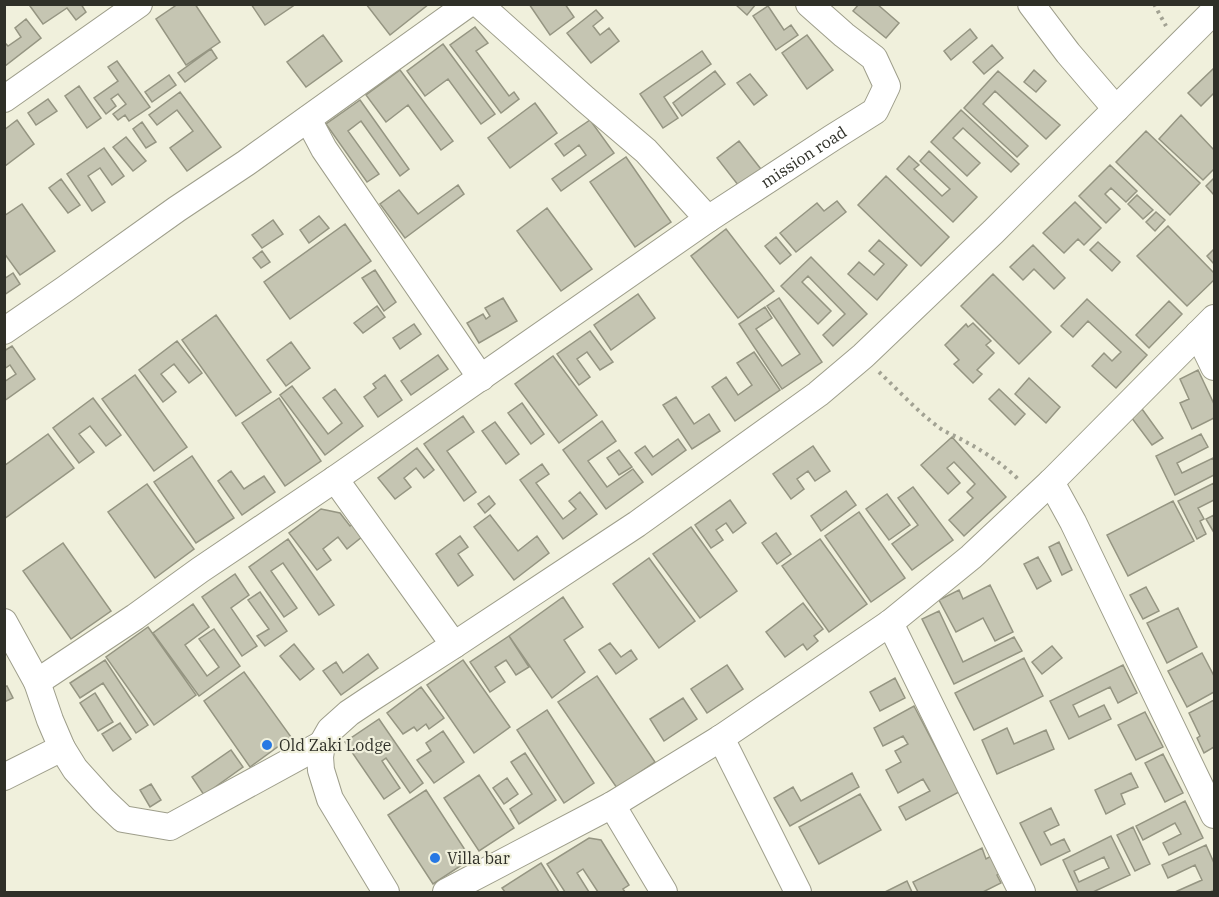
<svg xmlns="http://www.w3.org/2000/svg" width="1219" height="897" font-family="'IBM Plex Serif',serif">
<rect width="100%" height="100%" fill="#f0f0dc"/>
<path fill="#c5c5b2" stroke="#959582" stroke-width="1.5" fill-rule="evenodd" d="M32 4H81L86 12 76 20 67 8 43 24 30 6Z
M178 4H195L220 42 186 65 156 19Z
M251 4H296L265 25Z
M366 4H429L390 35Z
M529 4H565L574 17 550 35Z
M735 4H756L747 15Z
M859 4H877L899 23 886 38 853 11Z
M768 6 784 30 791 25 798 35 776 50 753 16Z
M596 10 603 18 593 26 600 35 609 28 619 41 591 63 567 33Z
M26 19 41 38 5 66 4 42 8 46 21 37 15 28Z
M475 27 488 43 476 51 509 96 514 92 519 99 501 113 450 45Z
M970 29 977 38 951 60 944 51Z
M323 35 342 61 306 87 287 62Z
M807 35 833 70 807 89 782 53Z
M443 44 495 114 481 124 448 79 425 96 407 71Z
M992 45 1003 58 984 74 973 62Z
M211 49 217 58 185 82 178 73Z
M702 51 711 64 664 97 678 118 663 128 640 94Z
M117 61 150 107 129 121 125 115 118 120 113 114 126 104 118 94 111 99 116 106 106 114 94 98 118 81 108 67Z
M1214 68V93L1201 106 1188 93Z
M400 70 453 141 441 150 408 105 386 122 366 95Z
M1034 70 1046 81 1036 92 1024 82Z
M715 71 725 84 682 116 673 103Z
M998 71 1060 125 1046 139 995 91 983 104 1028 146 1017 157 964 108Z
M750 74 767 95 754 105 737 83Z
M169 75 176 85 152 102 145 92Z
M79 86 101 118 87 128 65 96Z
M180 92 221 147 187 171 170 148 193 131 177 110 157 125 149 115Z
M48 99 57 111 36 125 28 113Z
M360 100 409 169 400 176 361 121 348 131 379 174 367 182 326 124Z
M535 103 557 133 510 168 488 138Z
M961 110 1019 164 1011 172 963 128 953 138 980 163 967 176 931 142Z
M1181 115 1214 150V169L1203 180 1159 139Z
M17 120 34 144 5 166 4 130Z
M590 120 614 153 561 191 552 179 586 155 579 145 564 156 555 144Z
M142 122 156 142 146 148 133 129Z
M1146 131 1200 183 1170 215 1116 162Z
M126 137 146 161 133 171 113 147Z
M739 141 764 173 742 190 717 158Z
M104 148 124 176 112 185 100 168 88 176 105 202 92 211 67 174Z
M929 151 977 197 953 222 897 169 909 156 919 165 914 169 942 196 950 189 920 161Z
M626 157 671 222 635 247 590 182Z
M1110 165 1137 191 1126 202 1111 188 1105 194 1120 209 1106 223 1079 196Z
M886 176 949 237 921 266 858 205Z
M1214 178V195L1206 186Z
M61 179 80 205 68 213 49 188Z
M458 185 464 194 405 238 380 204 399 190 418 214Z
M1137 195 1153 210 1143 219 1128 204Z
M837 201 846 212 796 252 780 233 817 203 824 211Z
M1075 202 1101 228 1084 245 1078 239 1064 253 1043 233Z
M22 204 55 251 20 275 4 253V216Z
M547 208 592 269 561 291 517 231Z
M1156 212 1165 220 1155 231 1146 222Z
M319 216 329 228 309 243 300 230Z
M273 220 283 234 262 248 252 235Z
M345 224 371 261 290 319 264 282Z
M1168 226 1214 273V280L1187 306 1137 256Z
M726 229 774 291 738 318 691 256Z
M776 237 791 255 780 264 765 246Z
M879 240 907 265 877 300 848 274 859 262 874 275 884 264 869 251Z
M1098 242 1120 262 1112 271 1090 250Z
M1033 245 1065 278 1054 289 1034 269 1023 280 1010 267Z
M1214 249V264L1207 256Z
M262 251 270 262 261 268 253 258Z
M811 257 867 314 833 346 823 335 845 314 808 276 802 282 831 311 818 324 781 286Z
M375 270 396 302 384 311 362 278Z
M13 273 20 284 4 295V279Z
M993 274 1051 332 1019 364 961 306Z
M638 294 655 318 611 350 594 325Z
M503 298 517 321 479 343 467 323 483 314 486 319 490 316 485 308Z
M779 298 822 362 782 389 739 324 765 307 772 318 756 329 782 366 800 354 767 306Z
M1087 299 1147 355 1116 388 1092 366 1104 353 1112 361 1121 352 1088 321 1073 337 1061 326Z
M1169 301 1182 314 1149 348 1136 335Z
M377 306 385 317 363 333 354 323Z
M216 315 271 392 236 416 182 340Z
M973 323 991 341 986 345 994 353 977 370 982 374 973 383 954 364 959 360 945 345 966 324 968 327Z
M414 324 421 334 400 349 393 338Z
M590 331 613 362 600 370 587 352 577 359 590 377 579 385 557 354Z
M177 341 202 373 189 383 174 364 161 374 176 392 163 402 139 370Z
M291 342 310 368 286 386 267 360Z
M12 346 35 379 4 401V382L16 374 10 365 4 369V351Z
M754 352 780 390 735 421 712 387 726 377 738 395 752 385 737 363Z
M438 355 448 369 411 395 401 381Z
M553 356 597 415 559 443 515 384Z
M1198 370 1214 404V418L1192 429 1180 403 1189 399 1180 379Z
M135 375 187 447 154 471 102 399Z
M385 375 402 400 378 417 364 397 376 388 373 384Z
M1029 378 1060 407 1046 423 1015 394Z
M292 386 328 434 342 423 323 398 335 389 363 426 325 455 280 395Z
M999 389 1025 414 1015 425 989 399Z
M676 397 694 424 709 414 720 431 692 449 663 405Z
M93 398 121 435 106 446 90 426 79 434 94 452 79 463 53 428Z
M279 398 321 461 285 486 242 423Z
M522 403 544 434 531 444 508 413Z
M1142 409 1163 438 1152 445 1131 417Z
M463 416 474 432 447 451 476 492 464 501 424 444Z
M602 421 616 441 588 461 607 487 633 469 643 482 606 509 563 450Z
M495 422 519 454 506 464 482 431Z
M48 434 74 468 4 519V466Z
M1201 434 1208 447 1177 463 1182 473 1213 458 1214 461V475L1175 495 1156 456Z
M952 437 1006 497 964 536 949 520 973 498 967 492 975 484 954 462 947 468 960 483 948 494 921 465Z
M678 439 686 450 652 475 635 453 645 446 653 457Z
M813 446 830 471 815 481 808 471 797 479 804 489 791 499 773 474Z
M417 448 434 470 424 478 416 468 404 478 411 487 395 499 378 478Z
M619 450 632 467 619 475 607 458Z
M192 456 234 518 196 543 154 482Z
M542 464 549 474 536 483 563 519 576 509 569 501 580 492 597 514 563 539 520 480Z
M231 471 244 489 264 476 275 492 242 515 218 481Z
M1214 483V500L1198 508 1204 519 1200 521 1206 534 1197 539 1178 501Z
M147 484 194 549 155 578 108 512Z
M913 487 953 540 912 570 892 544 918 525 898 498Z
M846 491 856 505 821 531 811 516Z
M887 494 910 525 889 540 866 509Z
M489 496 495 504 485 513 478 504Z
M730 500 746 523 733 533 726 523 716 530 723 540 711 548 695 525Z
M1173 501 1194 541 1128 576 1107 535Z
M321 509 340 513 350 526 354 523 363 536 347 549 338 537 323 549 331 560 317 570 289 533Z
M859 512 905 578 871 602 825 536Z
M490 515 518 551 537 536 549 553 514 580 474 527Z
M1214 515V530L1213 531 1206 519Z
M691 527 737 591 700 618 653 554Z
M776 533 791 554 777 564 762 543Z
M460 536 468 547 458 554 473 575 458 586 436 554Z
M288 539 334 605 319 615 283 563 271 571 297 608 284 617 249 567Z
M820 539 867 604 829 632 782 566Z
M1059 542 1072 570 1062 575 1049 547Z
M63 543 111 611 71 639 23 571Z
M1038 557 1051 581 1037 589 1024 564Z
M649 558 695 621 659 648 613 584Z
M235 574 249 595 231 608 257 646 242 656 202 597Z
M990 585 1013 632 995 641 983 618 956 632 939 600 959 590 963 599Z
M1146 587 1159 611 1143 619 1130 595Z
M260 592 287 631 265 646 257 636 269 629 248 600Z
M563 597 583 627 564 640 585 672 552 698 509 636Z
M803 603 823 629 814 636 818 641 807 650 803 644 785 657 766 632Z
M193 604 209 627 185 645 207 676 219 667 199 639 214 629 240 666 199 696 153 633Z
M1178 608 1197 647 1167 663 1147 623Z
M939 611 963 662 1014 637 1022 651 954 684 922 619Z
M148 627 196 695 154 725 106 657Z
M509 636 529 667 516 675 506 660 495 667 505 682 490 692 470 662Z
M610 643 621 657 631 650 637 659 616 674 599 650Z
M294 644 314 669 300 680 280 656Z
M1052 646 1062 658 1042 674 1032 662Z
M1202 653 1214 676V692L1187 707 1168 671Z
M368 654 378 668 341 695 323 671 336 662 343 673Z
M1024 658 1043 696 974 730 955 693Z
M105 660 148 725 136 733 103 683 80 698 70 683Z
M463 660 510 727 474 753 427 685Z
M727 665 743 689 707 713 691 689Z
M1123 665 1137 693 1118 703 1110 687 1073 705 1079 717 1104 705 1111 719 1069 739 1050 701Z
M244 672 291 737 250 767 204 701Z
M597 676 655 762 617 788 558 702Z
M895 678 905 698 880 711 870 692Z
M7 686 13 698 4 702V687Z
M421 687 444 718 429 729 426 724 417 731 414 727 403 734 387 713Z
M95 693 113 722 98 731 80 703Z
M683 698 697 719 664 741 650 719Z
M1214 700V747L1204 753 1197 738 1200 736 1189 713Z
M914 706 959 792 906 820 899 807 930 791 923 779 898 793 886 770 901 762 895 751 908 744 903 736 883 746 874 728Z
M547 710 594 783 564 803 517 730Z
M1145 712 1163 747 1136 760 1118 725Z
M379 719 423 783 410 793 386 758 382 761 400 788 384 799 345 742Z
M120 723 131 739 113 751 102 734Z
M1007 728 1014 744 1046 730 1054 749 997 774 982 740Z
M443 731 464 762 434 783 417 760 431 751 426 743Z
M231 750 243 767 204 795 192 777Z
M525 753 556 800 519 824 510 809 532 794 511 762Z
M1163 754 1183 793 1165 802 1145 763Z
M852 773 859 787 790 826 774 798 793 787 801 801Z
M1131 773 1138 787 1121 794 1125 804 1106 814 1095 790Z
M479 775 514 828 479 851 444 798Z
M507 778 518 794 504 804 493 788Z
M151 784 161 800 150 807 140 790Z
M426 790 471 859 433 884 388 815Z
M860 794 881 830 819 864 799 827Z
M1185 801 1203 838 1169 855 1163 843 1181 834 1175 823 1143 840 1136 826Z
M1051 808 1059 825 1044 832 1051 845 1064 839 1070 851 1041 865 1020 823Z
M1133 827 1150 864 1135 871 1117 835Z
M1111 836 1130 875 1093 892H1078L1063 860ZM1104 857 1109 868 1079 882 1074 871Z
M589 838 601 840 629 885 623 889 625 892H598L583 869 577 873 589 892H565L547 864Z
M1206 845 1214 863V890L1210 892H1175L1202 880 1195 865 1168 878 1162 865Z
M982 848 986 859 993 855 1001 873 997 875 1001 883 983 892H918L913 882Z
M541 863 559 892H505L502 888Z
M907 881 912 892H885Z"/>
<g fill="none" stroke-linecap="round" stroke-linejoin="round">
<g stroke="#9e9e8b" stroke-width="28">
<g id="minor">
<path d="M1031 4 1068 53 1116 109"/>
<path d="M4 99 139 4"/>
<path d="M308 119 324 149 481 378"/>
<path id="s1" d="M708 219 832 138 875 111 887 86 874 58 844 35 809 4"/>
<path d="M4 331 65 289 177 209 246 163 468 4"/>
<path d="M1198 334 1214 367"/>
<path d="M335 479 454 645"/>
<path d="M1051 482 1073 522 1214 815"/>
<path d="M4 622 37 682 50 720 62 748 75 769 103 800 123 819 170 827 322 744"/>
<path d="M890 623 1022 892"/>
<path d="M37 682 135 617 200 570 335 479 708 219 646 151 585 99 479 4"/>
<path d="M721 738 798 892"/>
<path d="M4 777 62 748"/>
<path d="M612 805 664 892"/>
<path d="M386 892 330 799 321 770 320 757 322 744 330 730 349 713 370 699 454 645 637 524 818 394 863 356 993 232 1214 11"/>
<path d="M446 892 612 805 721 738 890 623 971 557 1051 482 1214 318"/>
</g>
</g>
<path stroke="#a2a293" stroke-width="4" stroke-dasharray="3 4.5" stroke-linecap="butt" d="M1154 4 1166 26
M879 372C899 391 919 413 941 429 949 434 958 437 966 442 985 452 1004 465 1019 480"/>
<use href="#minor" stroke="#fff" stroke-width="26"/>
</g>
<g fill="#2778e3" stroke="#f0f0dc" stroke-width="2">
<circle cx="267" cy="745" r="6"/>
<circle cx="435" cy="858" r="6"/>
</g>
<g text-anchor="middle" stroke-width="4.5" stroke-linejoin="round" paint-order="stroke">
<g font-size="16" fill="#2f3028" stroke="#f0f0dc">
<text dy="6" stroke="none"><textPath href="#s1" startOffset="114">mission road</textPath></text>
</g>
<g font-size="16" fill="#2f3028" stroke="#f0f0dc" text-anchor="start">
<text x="279" y="751">Old Zaki Lodge</text>
<text x="447" y="864">Villa bar</text>
</g>
</g>
<rect width="1219" height="897" fill="none" stroke="#2f3028" stroke-width="12"/>
</svg>
